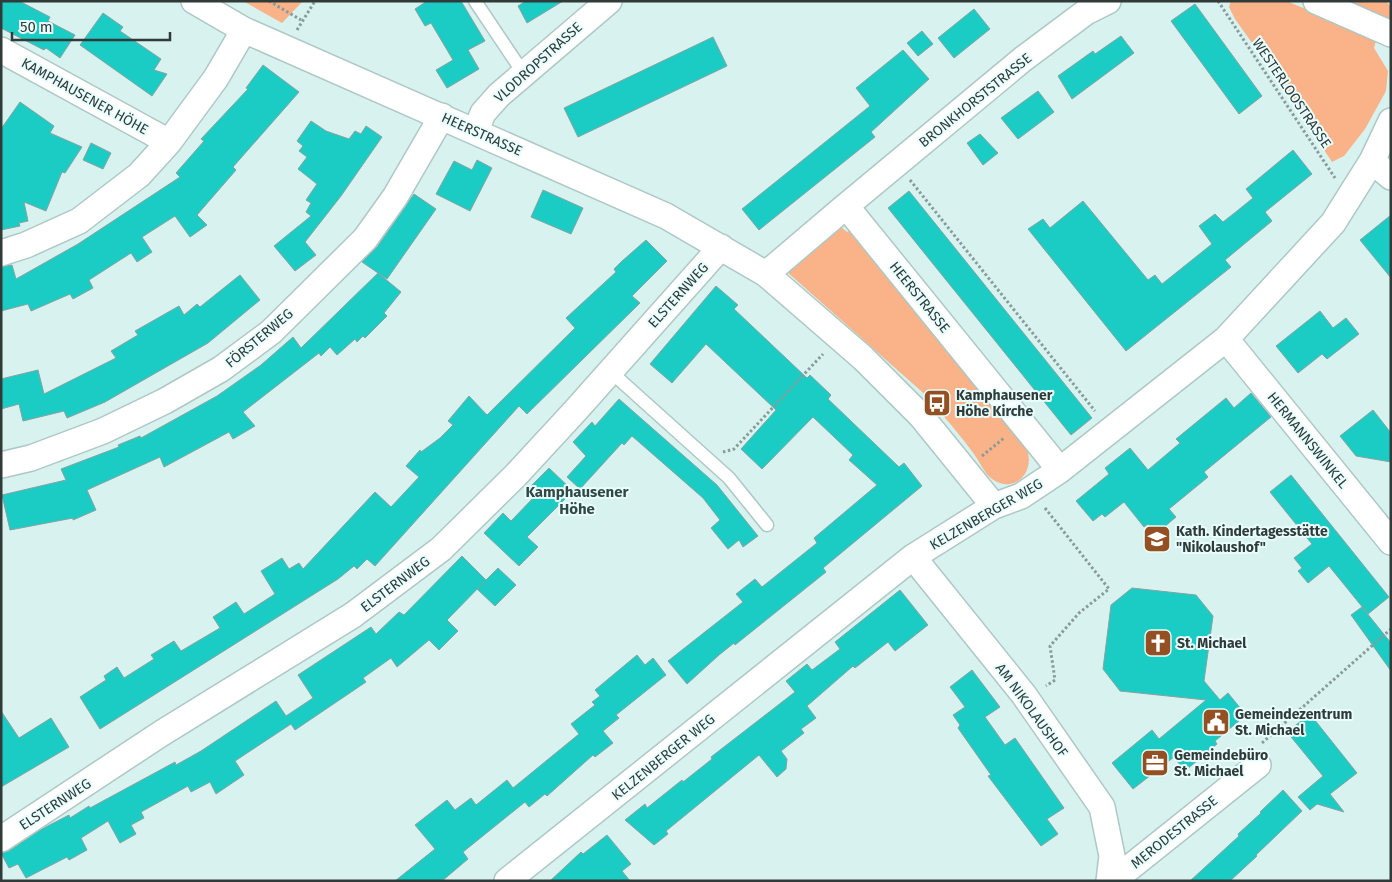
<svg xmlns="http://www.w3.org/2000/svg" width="1392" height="882" font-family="'Fira Sans',sans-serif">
<rect width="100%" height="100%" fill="#d7f2ef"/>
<path fill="#fab288" d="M243 1H303L282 23Z
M1231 1H1286L1343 24 1376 41 1374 48 1388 71 1386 91 1365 129 1344 156 1332 162 1277 78 1235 19 1229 7Z
M1334 1H1386L1390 6 1391 19 1367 15Z
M841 227 847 232 852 229 1025 445C1038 469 1016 496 992 479 984 473 980 462 974 454 963 439 952 426 940 412L946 407 936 394 930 399 786 271Z"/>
<path fill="#1accc3" stroke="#89a2a0" d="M1 1H19L50 17 48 21 75 35 60 58 46 48 44 50 1 28Z
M427 1H461L485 41 468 50 479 69 447 88 436 70 453 60 431 23 425 26 415 9Z
M526 1H563L527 23 518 6Z
M1195 4 1262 96 1239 114 1171 21Z
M974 9 990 29 954 58 938 38Z
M103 13 123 27 120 31 161 59 154 70 167 74 152 96 80 45Z
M922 31 933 44 918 56 907 43Z
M1121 36 1134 53 1072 99 1058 76 1093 51 1095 54Z
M713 37 727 66 578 137 564 108Z
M903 50 929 79 871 132 875 137 759 230 742 209 870 106 856 88Z
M263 65 299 92 233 167 236 170 197 215 207 225 190 237 175 216 142 237 152 252 137 262 131 253 89 280 93 288 73 299 70 294 31 311 28 304 1 311V267L12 265 16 279 78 244 180 177 176 173 204 141 201 139 248 89 246 88Z
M1038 91 1054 112 1018 139 1001 118Z
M20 102 54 126 50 133 82 147 65 173 62 172 46 211 24 202 28 221 19 223 20 226 1 230V129Z
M311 121 326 131 349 139 355 131 361 134 366 126 382 137 341 196 305 242 316 255 295 271 274 246 311 216 306 212 311 203 306 200 317 184 298 169 307 157 299 151 303 146 297 141Z
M980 134 998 153 983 165 967 143Z
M91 143 111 153 103 169 83 160Z
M1293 150 1312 174 1265 212 1272 221 1225 260 1231 267 1126 351 1028 229 1043 219 1050 228 1083 201 1148 280 1155 275 1162 284 1212 244 1199 226 1215 214 1223 222 1237 211 1253 198 1246 189Z
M477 160 492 168 470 211 436 194 454 161 472 170Z
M543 190 583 208 571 234 531 217Z
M909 191 1092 418 1071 435 888 208Z
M414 194 436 209 387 279 378 273 401 292 384 313 387 316 365 338 363 336 357 342 355 339 337 355 330 347 321 356 319 353 243 412 255 426 233 439 229 432 164 467 160 457 87 490 96 510 73 520V518L10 530 2 495 66 480 61 469 119 447 118 445 140 436 141 438 217 396 261 365 293 337 301 348 378 273 362 262 377 247Z
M1391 215V278L1360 240Z
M646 240 667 261 632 296 640 303 527 414 519 406 375 566 367 559 357 569 354 566 338 579 100 729 80 697 106 680 104 676 117 667 124 678 154 659 151 655 174 641 181 651 220 628 213 617 236 602 244 614 275 594 261 571 282 558 289 569 299 563 303 569 375 492 391 507 419 477 406 466 420 450 421 452 440 438 453 425 448 421 469 396 487 415 575 328 566 318 616 272 614 269 621 262Z
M240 275 260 300 208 343 105 402 67 418 64 411 23 421 19 404 1 409V379L38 370 44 394 116 358 111 351 138 335 135 331 179 306 184 315 197 304 200 307Z
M716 286 738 305 734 309 807 378 810 375 831 395 828 399 899 467 904 463 922 486 823 568 826 572 735 645 734 643 719 655 687 684 668 661 743 602 736 594 755 579 762 587 817 543 814 538 877 485 849 460 853 455 813 417 762 469 741 449 776 410 706 344 672 383 650 364Z
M1320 311 1333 328 1346 318 1359 334 1327 359 1322 354 1298 373 1276 346Z
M1251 393 1271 417 1204 472 1208 477 1169 509 1176 517 1156 534 1148 524 1144 527 1124 502 1105 517 1102 514 1093 521 1076 501 1109 474 1105 468 1130 448 1148 470 1180 443 1176 439 1226 398 1234 408Z
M619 399 717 485 758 536 743 547 739 540 728 549 711 528 720 520 703 498 632 436 624 445 622 443 580 489 567 477 586 456 573 442 592 422 595 426Z
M1373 410 1391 433V462L1356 456 1340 436Z
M549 468 573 491 527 537 538 547 519 566 484 533 503 513 511 521 537 494 530 487Z
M1291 475 1389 597 1368 614 1329 566 1308 583 1298 571 1302 568 1294 558 1312 544 1270 492Z
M462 556 486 580 447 620 458 631 439 650 429 640 397 667 391 658 363 678 366 682 295 730 291 724 235 761 244 775 216 794 210 782 191 792 188 786 141 812 144 818 131 825 136 834 120 843 108 821 81 838 87 850 69 860 67 857 26 878 18 864 9 868 1 853 9 851 40 830 69 815 70 818 89 806 90 808 175 762 176 765 201 751 276 701 286 716 313 698 298 675 371 627 376 634 399 612 404 615Z
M498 568 516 585 495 606 477 589Z
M1132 588 1196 595 1213 616 1204 681 1220 700 1228 693 1246 715 1215 741 1217 744 1185 771 1174 757 1133 789 1112 763 1152 730 1159 739 1206 700 1120 691 1103 669 1111 605Z
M900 590 928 625 895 651 888 642 855 668 853 666 807 706 816 718 801 729 804 733 781 751 787 759 786 769 777 777 759 755 666 831 668 834 654 845 625 820 645 804 647 808 682 780 683 782 712 759 711 757 795 692 786 681 807 664 812 670 840 649 835 642Z
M1362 607 1391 643V671L1351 615Z
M637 655 645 665 653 658 666 675 616 715 619 718 603 731 613 743 595 757 593 755 547 796 545 794 529 807 525 802 463 852 468 859 442 881H395L435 849 415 825 447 800 455 810 471 798 476 805 507 780 513 788 579 734 571 724 595 705 592 702 600 696 595 690Z
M972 670 1000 707 985 717 1005 745 1015 738 1064 808 1047 819 1058 834 1041 846 988 776 991 775 958 728 960 725 953 715 965 707 950 687Z
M1 711 19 738 51 718 69 747 1 787Z
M1310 714 1357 773 1330 794 1344 812 1317 804 1310 810 1298 797 1323 776 1287 732Z
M1283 790 1302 811 1256 855 1257 856 1230 881H1190L1239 836 1238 834 1261 813 1260 812Z
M607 835 631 864 622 871 630 881H550L581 852 583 854Z"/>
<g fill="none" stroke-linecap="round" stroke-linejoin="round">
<g stroke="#aec8c5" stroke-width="15">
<path id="lane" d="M475 1 524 74
M611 372 729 478 767 525"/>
</g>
<g stroke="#aec8c5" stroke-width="28">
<path id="street" d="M194 1 244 30 666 216 766 274 863 358 921 416 994 506
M1316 1 1391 34
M1 50 169 142
M476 130 483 113 499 95 609 1
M1372 161 1391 177
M846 206 1023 59 1086 12 1108 1
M1 253 26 245 79 221 139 175 169 142 216 78 244 30
M766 274 846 206 1060 470
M1226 339 1391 542
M1 465 31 458 103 431 165 401 221 369 271 332 365 239 395 197 442 116
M913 557 1024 695 1102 807 1112 856 1109 881
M1 839 162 733 353 615 441 549 516 475 576 410 721 247
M507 881 913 557 994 506 1021 496 1060 470 1226 339 1333 223 1372 161 1391 121
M1113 881 1258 765"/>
</g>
<path stroke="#889b99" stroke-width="3" stroke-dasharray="2.5 2.5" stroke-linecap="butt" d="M269 1 301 20
M1218 1 1335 178
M297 30 315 1
M910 180 1095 411
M723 452 734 449 823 354
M982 456 1004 438
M1045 508 1109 589 1079 613 1050 646 1055 680 1046 686
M1262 743 1391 629"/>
<use href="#lane" stroke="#fff" stroke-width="12"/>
<use href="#street" stroke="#fff" stroke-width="25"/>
</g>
<defs>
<g id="bus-square" transform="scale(1.4375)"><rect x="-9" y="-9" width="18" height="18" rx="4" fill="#945023" stroke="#e8fefc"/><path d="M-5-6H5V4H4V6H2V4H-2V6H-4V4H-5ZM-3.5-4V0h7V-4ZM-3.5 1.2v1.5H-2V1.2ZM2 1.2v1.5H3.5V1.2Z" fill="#fff"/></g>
<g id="school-square" transform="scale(1.4375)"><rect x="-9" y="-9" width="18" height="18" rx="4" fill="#945023" stroke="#e8fefc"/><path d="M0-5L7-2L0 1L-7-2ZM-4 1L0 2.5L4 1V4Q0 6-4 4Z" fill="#fff"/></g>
<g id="church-square" transform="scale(1.4375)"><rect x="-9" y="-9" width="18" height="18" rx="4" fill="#945023" stroke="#e8fefc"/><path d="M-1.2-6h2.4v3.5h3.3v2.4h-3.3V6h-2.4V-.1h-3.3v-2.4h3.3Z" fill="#fff"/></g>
<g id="civic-square" transform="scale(1.4375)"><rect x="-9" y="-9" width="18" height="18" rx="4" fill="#945023" stroke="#e8fefc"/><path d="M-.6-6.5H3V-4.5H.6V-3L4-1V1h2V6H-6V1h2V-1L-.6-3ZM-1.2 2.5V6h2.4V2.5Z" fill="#fff"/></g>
<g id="office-square" transform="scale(1.4375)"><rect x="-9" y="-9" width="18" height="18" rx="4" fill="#945023" stroke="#e8fefc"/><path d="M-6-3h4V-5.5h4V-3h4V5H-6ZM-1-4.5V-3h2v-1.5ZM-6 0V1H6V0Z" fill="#fff"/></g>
</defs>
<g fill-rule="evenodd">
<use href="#bus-square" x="937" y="403"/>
<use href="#school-square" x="1157" y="539"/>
<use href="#church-square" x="1158" y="643"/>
<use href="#civic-square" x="1216" y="722"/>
<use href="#office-square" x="1155" y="763"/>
</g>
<g text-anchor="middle" stroke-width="4" stroke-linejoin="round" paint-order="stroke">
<g font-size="14" fill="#303a39" stroke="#e8fefc">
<text transform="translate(538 62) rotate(-42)" y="5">VLODROPSTRASSE</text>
<text transform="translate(1292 93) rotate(56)" y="5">WESTERLOOSTRASSE</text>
<text transform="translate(85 96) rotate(29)" y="5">KAMPHAUSENER HÖHE</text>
<text transform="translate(975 100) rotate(-39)" y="5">BRONKHORSTSTRASSE</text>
<text transform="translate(482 134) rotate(24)" y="5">HEERSTRASSE</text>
<text transform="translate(678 295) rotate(-48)" y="5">ELSTERNWEG</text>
<text transform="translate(920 297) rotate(51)" y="5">HEERSTRASSE</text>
<text transform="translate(259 338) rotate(-40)" y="5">FÖRSTERWEG</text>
<text transform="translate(1308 440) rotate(51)" y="5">HERMANNSWINKEL</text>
<text transform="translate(986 514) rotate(-30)" y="5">KELZENBERGER WEG</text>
<text transform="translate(395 584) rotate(-37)" y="5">ELSTERNWEG</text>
<text transform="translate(1032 710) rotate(54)" y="5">AM NIKOLAUSHOF</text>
<text transform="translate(663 757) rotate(-39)" y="5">KELZENBERGER WEG</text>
<text transform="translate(55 804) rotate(-33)" y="5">ELSTERNWEG</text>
<text transform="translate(1174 832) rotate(-39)" y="5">MERODESTRASSE</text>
</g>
<g font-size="14" font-weight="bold" fill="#303a39" stroke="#e8fefc" text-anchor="start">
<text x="956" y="400">Kamphausener<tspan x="956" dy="16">Höhe Kirche</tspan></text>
<text x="1176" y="536">Kath. Kindertagesstätte<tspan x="1176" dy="16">"Nikolaushof"</tspan></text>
<text x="1177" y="648">St. Michael</text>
<text x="1235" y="719">Gemeindezentrum<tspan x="1235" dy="16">St. Michael</tspan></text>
<text x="1174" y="760">Gemeindebüro<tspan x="1174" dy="16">St. Michael</tspan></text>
</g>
<g font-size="15" font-weight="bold" fill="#314846" stroke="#e8fefc">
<text x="577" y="497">Kamphausener<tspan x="577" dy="17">Höhe</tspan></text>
</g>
</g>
<rect width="1392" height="882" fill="none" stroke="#303a39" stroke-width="5"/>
<path d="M12 32v8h158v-8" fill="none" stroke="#303a39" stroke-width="2.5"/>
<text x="20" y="32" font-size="15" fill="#303a39" stroke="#e8fefc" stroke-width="4" paint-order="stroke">50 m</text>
</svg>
